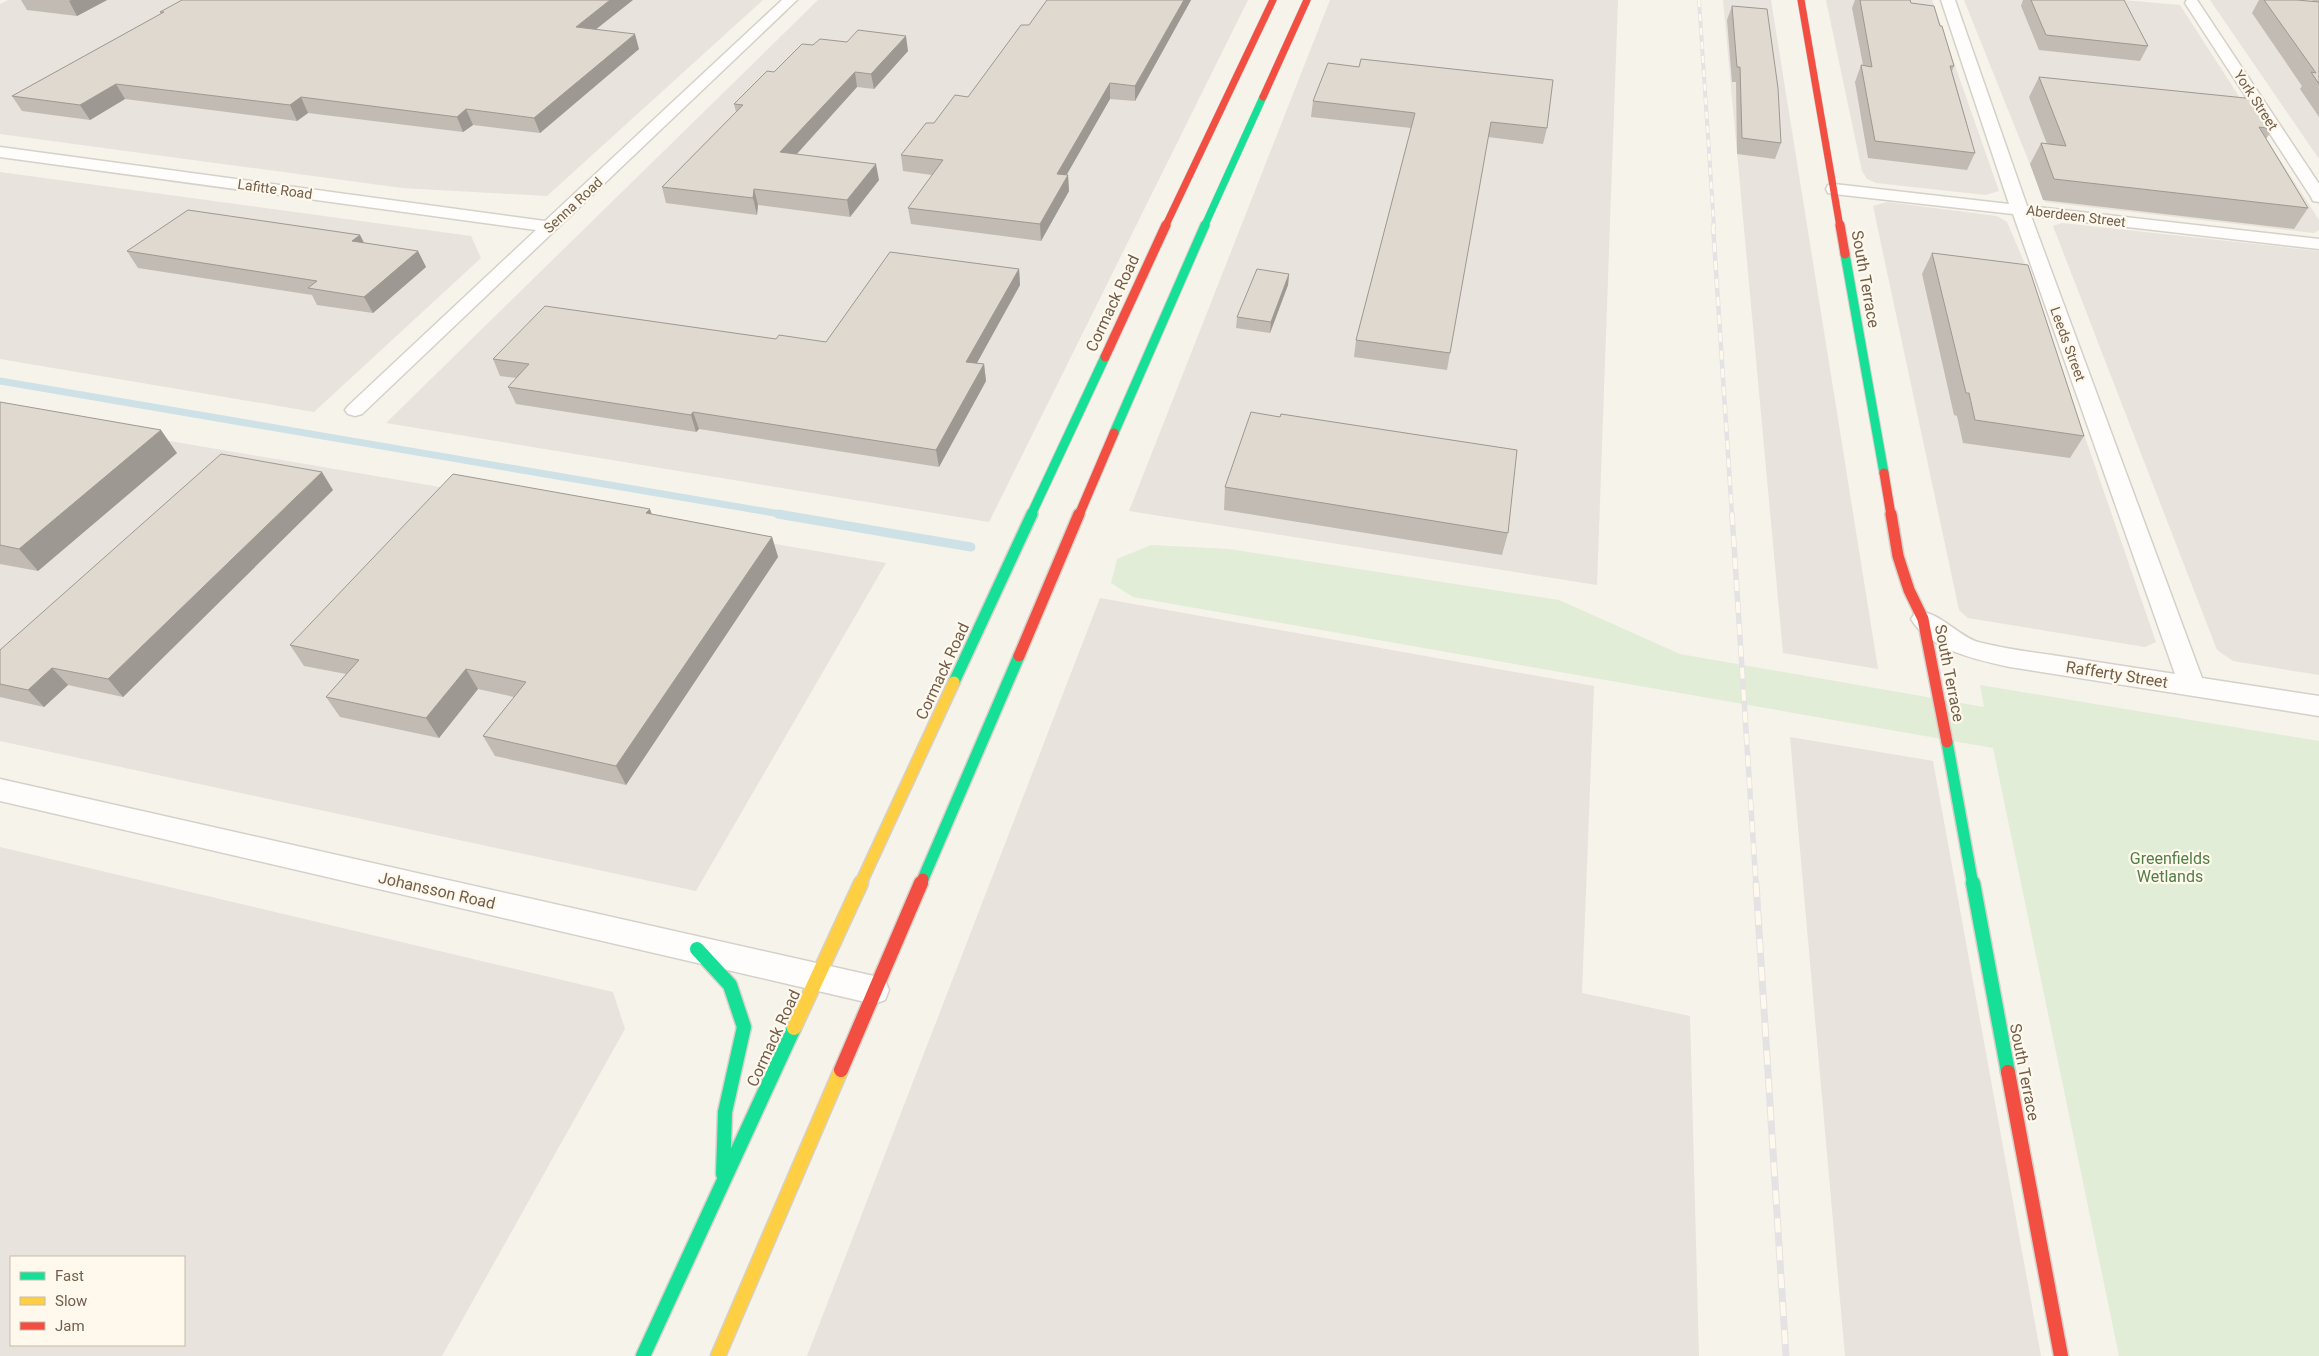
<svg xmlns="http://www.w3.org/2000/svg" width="2319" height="1356" font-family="Roboto,sans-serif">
<rect width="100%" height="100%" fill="#f6f3eb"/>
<path fill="#e8e3dc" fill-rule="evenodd" d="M8 0H763L547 196 402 188 0 134V4Z
M818 0H1248L989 522 386 423Z
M1330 0H1618L1597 585 1129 511Z
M1723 0H1771L1878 669 1783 653Z
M1826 0H1932L1999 191 1986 195 1876 183 1867 179 1862 171Z
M1964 0H2123L2180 5 2319 220V230L2314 233 2045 202Z
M2210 0H2319V159Z
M0 172 471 236 481 258 314 412 0 359Z
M1887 202 1997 216 2007 222 2025 264 2156 642 2145 647 1968 618 1959 610 1873 206Z
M2062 223 2319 251V675L2233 661 2217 650 2053 226Z
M0 412 886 563 696 891 0 741Z
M1100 598 1594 686 1582 993 1690 1016 1699 1356H807Z
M1790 737 1933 761 2041 1356H1845Z
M0 847 613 992 625 1029 442 1356H0ZM11 1257H184V1345H11Z"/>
<path fill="#e1edd6" d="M1151 545 1229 549 1559 600 1680 654 1984 707 1980 685 2319 741V1356H2119L1993 748 1133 597 1111 583 1117 559Z"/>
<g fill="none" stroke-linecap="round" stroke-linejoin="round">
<path stroke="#cde1e6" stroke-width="7" d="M0 381 786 515"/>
<path stroke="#cde1e6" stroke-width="9" d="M778 514 971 547"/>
<g stroke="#d5d0c9" stroke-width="3">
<path id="street" d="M782 0H797L362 414 355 416 348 414 345 410 348 406 536 230 0 157V147L545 221Z
M1941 0H1955L2027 206 2319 239V249L2031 216 2202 678 2319 696V716L2010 667C1978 660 1929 650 1911 619L1915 613C1935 607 1956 635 1978 642 2004 649 2031 652 2058 656 2097 662 2136 668 2175 674L2013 214 1834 194 1828 193 1826 189 1828 185 1834 184 2009 204Z
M2187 0H2197L2319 184V202L2313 201 2311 197 2185 3Z
M0 779 874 976 885 980 889 990 885 1000 874 1004 0 801Z"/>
</g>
<g stroke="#d6d0c9" stroke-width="8">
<path id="fast-far3" d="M1204 227 1263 97"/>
</g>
<g stroke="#d6d0c9" stroke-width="11">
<path id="fast-far2" d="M1845 254 1884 473
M1114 433 1205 225
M1031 515 1105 357"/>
</g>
<g stroke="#d6d0c9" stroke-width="14">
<path id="fast-far1" d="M954 682 1032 514
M1947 742 1973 885
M923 879 1019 656"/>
</g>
<g stroke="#d6d0c9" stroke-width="17">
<path id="fast" d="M1973 883 2008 1072
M697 949 730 985 744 1027 725 1112 723 1174
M643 1356 794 1028"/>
</g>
<g stroke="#d6d0c9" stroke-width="14">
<path id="slow-far1" d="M860 885 954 682"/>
</g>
<g stroke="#d6d0c9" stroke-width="17">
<path id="slow" d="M794 1028 861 883
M718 1356 841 1070"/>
</g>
<g stroke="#d6d0c9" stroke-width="8">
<path id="jam-far3" d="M1801 0 1840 227
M1263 97 1307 0
M1165 227 1273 0"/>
</g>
<g stroke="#d6d0c9" stroke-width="11">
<path id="jam-far2" d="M1840 225 1845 254
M1105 357 1166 225
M1884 473 1891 515
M1079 515 1114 433"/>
</g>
<g stroke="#d6d0c9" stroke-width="14">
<path id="jam-far1" d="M1891 514 1898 556 1909 590 1923 619 1947 742
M1019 656 1079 514
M921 885 923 879"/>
</g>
<g stroke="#d6d0c9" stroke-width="17">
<path id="jam" d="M841 1070 921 883
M2008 1072 2061 1356"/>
</g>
<use href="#street" fill="#fefdfc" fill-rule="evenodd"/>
<use href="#fast-far3" stroke="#16e098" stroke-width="7"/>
<use href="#fast-far2" stroke="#16e098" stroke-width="9"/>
<use href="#fast-far1" stroke="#16e098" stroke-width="11"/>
<use href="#fast" stroke="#16e098" stroke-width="14"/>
<use href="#slow-far1" stroke="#ffcf43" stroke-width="11"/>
<use href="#slow" stroke="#ffcf43" stroke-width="14"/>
<use href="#jam-far3" stroke="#f24e42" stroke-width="7"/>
<use href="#jam-far2" stroke="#f24e42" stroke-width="9"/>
<use href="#jam-far1" stroke="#f24e42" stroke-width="11"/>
<use href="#jam" stroke="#f24e42" stroke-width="14"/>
<g stroke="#e5e2e4" stroke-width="4">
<path id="rail-far3" d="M1699 0 1714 227"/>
</g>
<g stroke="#e5e2e4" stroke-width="4.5">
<path id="rail-far2" d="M1713 225 1732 515"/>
</g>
<g stroke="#e5e2e4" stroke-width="5.5">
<path id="rail-far1" d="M1732 514 1756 885"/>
</g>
<g stroke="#e5e2e4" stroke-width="7">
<path id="rail" d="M1756 883 1786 1356"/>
</g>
<use href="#rail-far3" stroke="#fef9ec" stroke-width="2.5" stroke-dasharray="7" stroke-linecap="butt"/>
<use href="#rail-far2" stroke="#fef9ec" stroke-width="3" stroke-dasharray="9" stroke-linecap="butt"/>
<use href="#rail-far1" stroke="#fef9ec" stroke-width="4" stroke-dasharray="11" stroke-linecap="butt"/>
<use href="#rail" stroke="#fef9ec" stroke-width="5" stroke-dasharray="14" stroke-linecap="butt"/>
</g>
<path fill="#c1bbb3" d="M21 0H107L77 16 27 10Z
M1191 0 1135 101 1110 99 1066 175H1068L1069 191 1041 241 911 224 908 208 932 175 903 171 901 155 934 123 968 97 1029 25Z
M1855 0H1910L1911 3 1940 26 1954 66 1952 71 1975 153 1967 170 1868 158 1855 82 1861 65H1863L1852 8Z
M2023 0H2120L2148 46 2140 61 2039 50 2021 6Z
M2259 0H2297L2313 1 2312 0H2319V117L2300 89 2302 86 2252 13Z
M1732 6 1781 143 1775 159 1737 154 1736 82H1732L1727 20Z
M160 12 596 30 639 49 540 133 473 125 463 132 308 113 297 121 125 99 90 120 22 111 12 96 161 14Z
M813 45 908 51 874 89 857 87 797 154 879 180 850 217 758 205 757 215 666 203 662 187 736 112 734 104 774 72Z
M2039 77 2273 129 2266 139 2308 208 2294 229 2043 200 2030 164 2041 143 2047 144 2029 97Z
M1313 101 1547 128 1543 144 1488 137 1447 370 1354 357 1356 340 1411 128 1311 117Z
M360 235 364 243 418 251 426 267 373 313 317 305 312 295 138 268 127 251Z
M1932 253 2084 436 2070 458 1963 443 1957 416 1954 415 1922 274Z
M1019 269 1020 285 977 363 984 364 986 381 939 467 699 429 696 432 516 404 508 387 516 378 500 376 493 359 776 339 826 342Z
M1289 274 1288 285 1270 333 1236 328 1237 317Z
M0 402 177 453 38 571 0 564Z
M1280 417 1508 533 1502 555 1224 510 1225 487Z
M333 490 123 697 68 685 44 707 0 697V650Z
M652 514 772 537 778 557 626 785 495 756 483 736 514 697 478 689 439 738 340 717 326 697 346 674 304 666 290 645Z"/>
<path fill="#9d9892" d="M71 0H107L77 16 69 1Z
M610 0H633L580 42 576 27Z
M1184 0H1191L1135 101V86Z
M635 34 639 49 540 133 534 118Z
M906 36 908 51 874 89 871 74Z
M855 72 857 87 784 168 780 152Z
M1110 83V99L1058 190 1057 174Z
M116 84 125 99 90 120 80 105Z
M301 97 308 113 297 121 290 105Z
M466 109 473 125 463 132 457 117Z
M876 164 879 180 850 217 847 200Z
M1068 175 1069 191 1041 241 1040 224Z
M754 189 758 205 757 215 753 198Z
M360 235 368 251 352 241Z
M418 251 426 267 373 313 364 297Z
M1019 269 1020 285 968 379 966 362Z
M1289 274 1288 285 1270 333 1271 322Z
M984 364 986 381 939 467 936 450Z
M693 412 699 429 696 432 691 415Z
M161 430 177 453 38 571 19 549Z
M322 472 333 490 123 697 108 679Z
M650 509 657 529 646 513Z
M772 537 778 557 626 785 616 766Z
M52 668 68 685 44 707 28 690Z
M466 669 478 689 439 738 426 718Z"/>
<path fill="#e0d9d0" stroke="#9d9892" d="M182 0H610L576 27 635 34 534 118 466 109 457 117 301 97 290 105 116 84 80 105 12 96 164 12H160Z
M1047 0H1184L1135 86 1110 83 1057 174 1068 175 1040 224 908 208 943 160 901 155 926 123H934L955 95 968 97 1021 25H1029Z
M1860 0H1910L1911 3 1934 6 1940 26H1942L1954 66H1950L1975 153 1875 141 1861 65 1872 67Z
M2031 0H2124L2148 46 2046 35Z
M2264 0H2297L2319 2V84L2311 72 2316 73Z
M1732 6 1767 9 1778 88 1781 143 1742 138 1740 67H1737Z
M858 30 906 36 871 74 855 72 780 152 876 164 847 200 754 189 753 198 662 187 743 105 734 104 767 71 774 72 802 44 813 45 820 39 847 42Z
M1361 59 1553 80 1547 128 1491 122 1450 353 1356 340 1415 113 1313 101 1328 63 1359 67Z
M2039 77 2255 99 2273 129 2259 127 2308 208 2054 179 2041 143 2066 146Z
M188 210 360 235 352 241 418 251 364 297 308 288 317 281 127 251Z
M890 252 1019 269 966 362 984 364 936 450 693 412 691 415 508 387 529 364 493 359 545 306 776 339 779 335 826 342Z
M1932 253 2028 265 2084 436 1975 420 1969 393H1966Z
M1257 269 1289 274 1271 322 1237 317Z
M0 402 161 430 19 549 0 545Z
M1251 412 1280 417 1281 414 1517 450 1508 533 1225 487Z
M221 454 322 472 108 679 52 668 28 690 0 684V650Z
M453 474 650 509 646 513 772 537 616 766 483 736 526 682 466 669 426 718 326 697 359 660 290 645Z"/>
<g text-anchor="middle" stroke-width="4.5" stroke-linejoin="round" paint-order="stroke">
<g font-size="14" fill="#735e4c" stroke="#fef9ec">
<text transform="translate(2256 100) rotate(57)" y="5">York Street</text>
<text transform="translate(275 189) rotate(8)" y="5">Lafitte Road</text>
<text transform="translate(573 205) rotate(-43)" y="5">Senna Road</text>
<text transform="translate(2076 216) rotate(7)" y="5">Aberdeen Street</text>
<text transform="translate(2068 344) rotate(70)" y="5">Leeds Street</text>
</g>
<g font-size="16" fill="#735e4c" stroke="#fef9ec">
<text transform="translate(1866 279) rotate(80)" y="6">South Terrace</text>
<text transform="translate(1112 303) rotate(-65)" y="6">Cormack Road</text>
<text transform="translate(942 671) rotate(-65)" y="6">Cormack Road</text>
<text transform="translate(1950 673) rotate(79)" y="6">South Terrace</text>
<text transform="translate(2117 674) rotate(9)" y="6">Rafferty Street</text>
<text transform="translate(437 890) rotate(13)" y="6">Johansson Road</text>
<text transform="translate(773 1038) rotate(-65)" y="6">Cormack Road</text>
<text transform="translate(2025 1072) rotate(79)" y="6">South Terrace</text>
</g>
<g font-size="16" fill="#527e47" stroke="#fef9ec">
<text x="2170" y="864">Greenfields<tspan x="2170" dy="18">Wetlands</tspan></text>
</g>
</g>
<rect x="10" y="1256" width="175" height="90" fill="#fef9ec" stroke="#c6bbac"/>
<rect x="20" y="1272" width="25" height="8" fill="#16e098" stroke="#c6bbac"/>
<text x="55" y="1281" font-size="15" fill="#735e4c">Fast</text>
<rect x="20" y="1297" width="25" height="8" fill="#ffcf43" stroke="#c6bbac"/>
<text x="55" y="1306" font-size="15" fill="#735e4c">Slow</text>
<rect x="20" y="1322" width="25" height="8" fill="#f24e42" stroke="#c6bbac"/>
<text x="55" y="1331" font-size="15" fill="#735e4c">Jam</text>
</svg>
